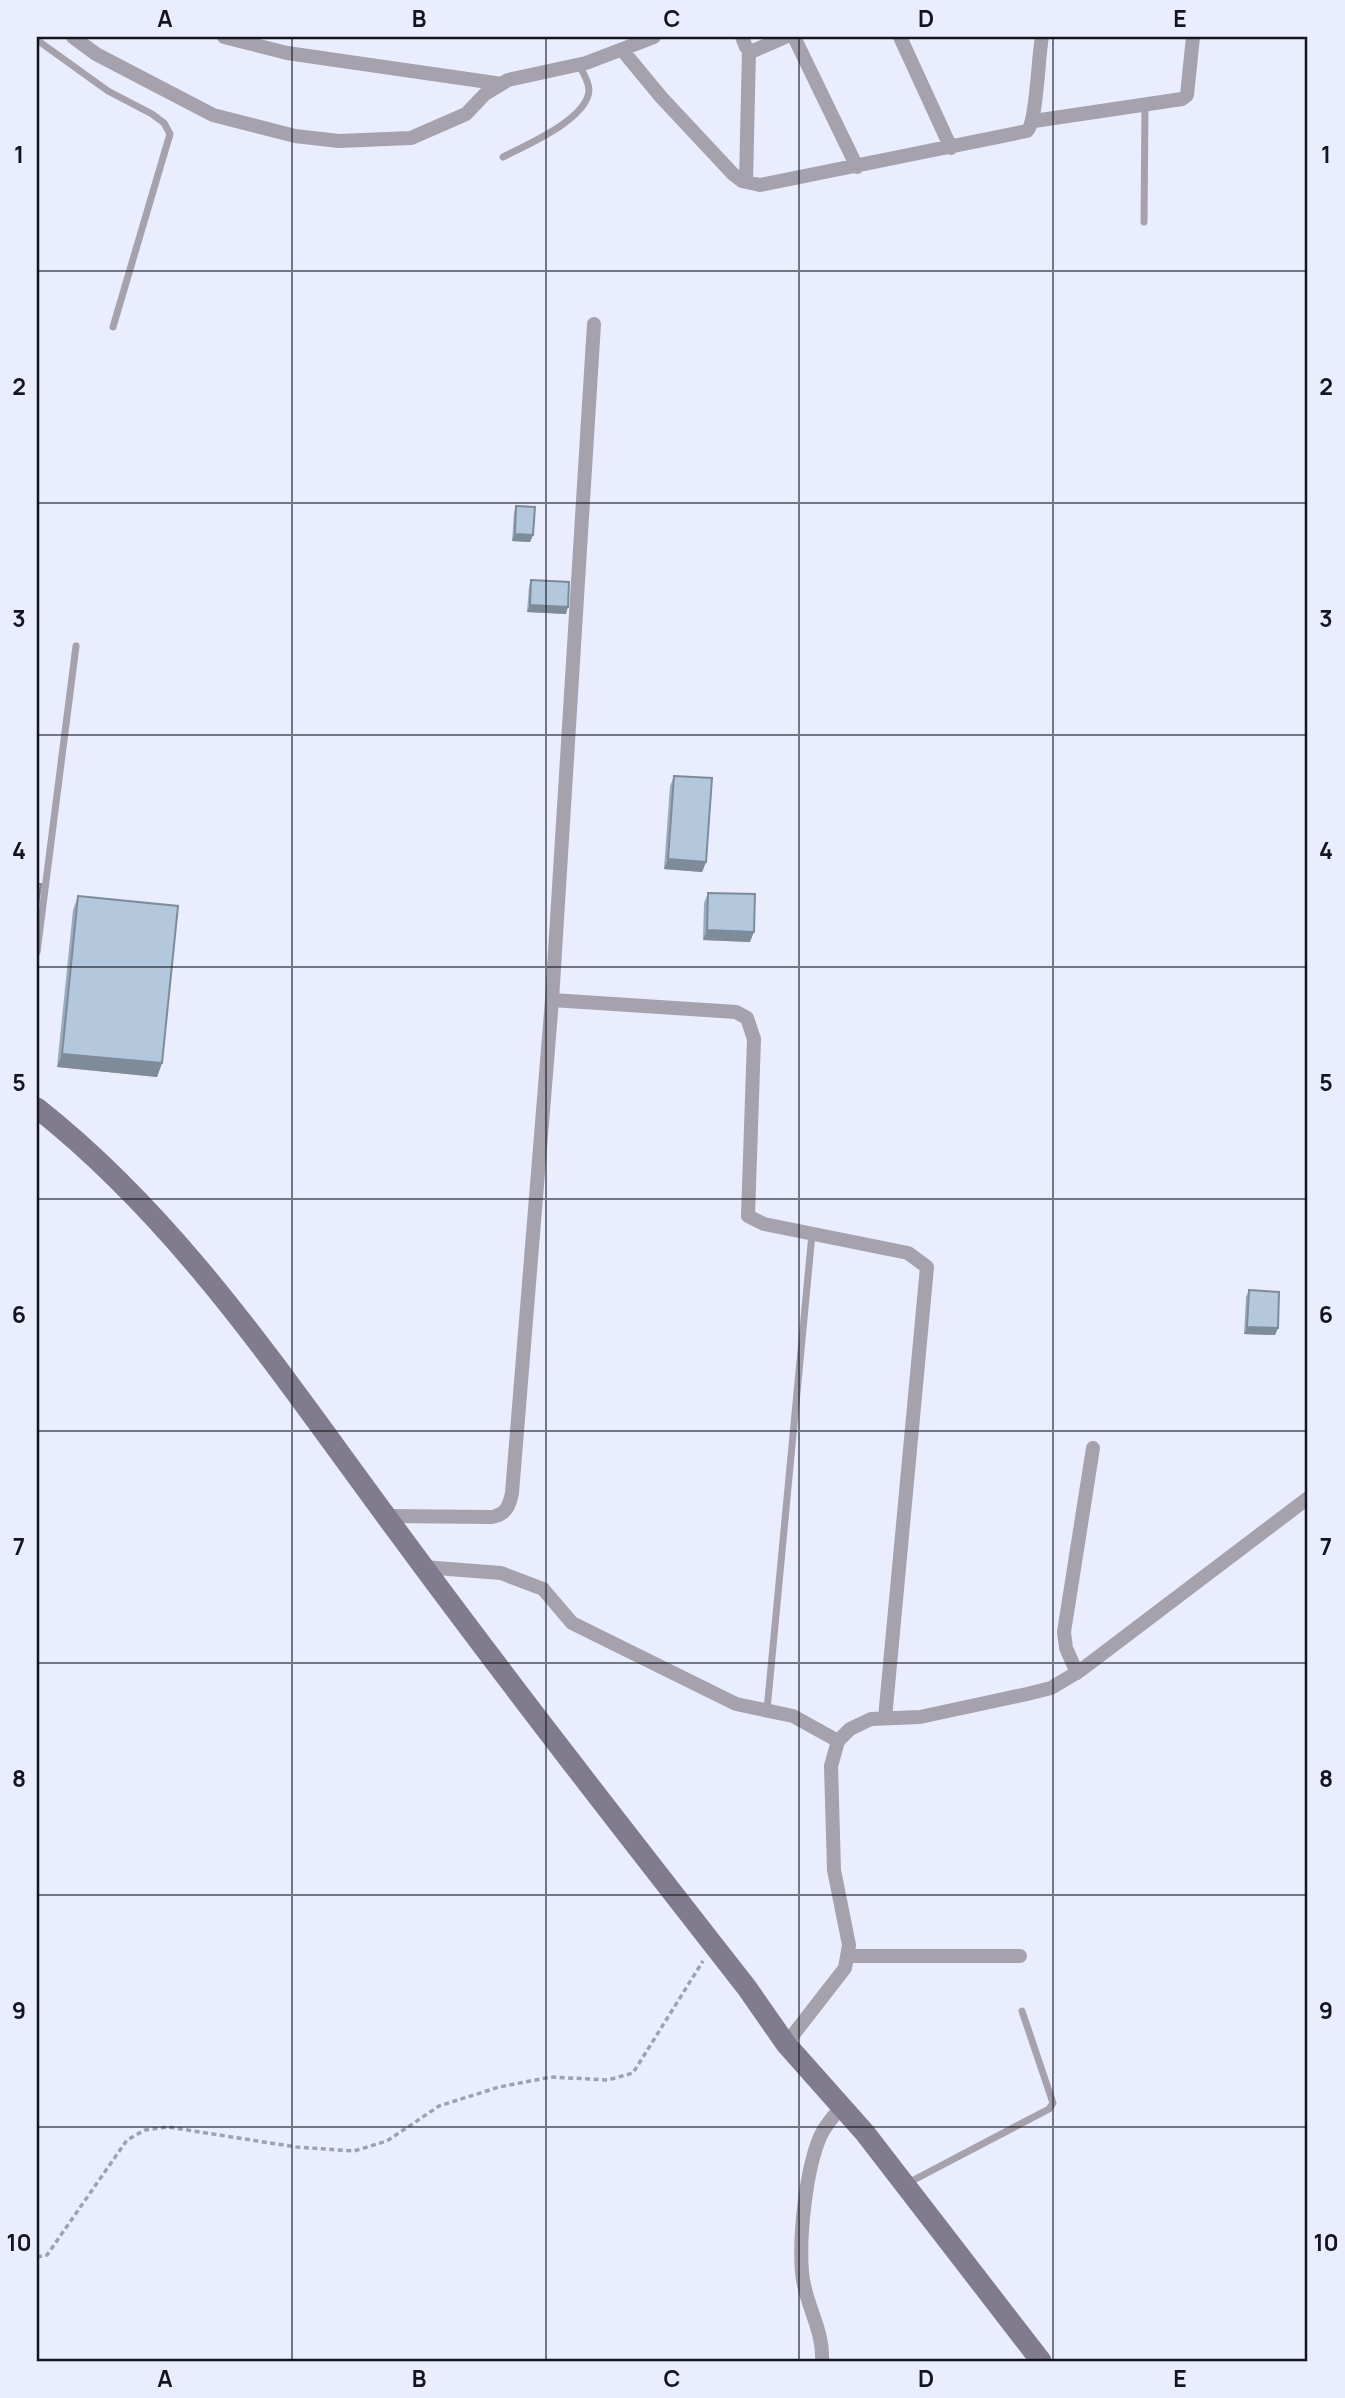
<svg xmlns="http://www.w3.org/2000/svg" width="1345" height="2398" font-family="Manrope,sans-serif">
<rect width="100%" height="100%" fill="#e9edfe"/>
<g fill="none" stroke-linecap="round" stroke-linejoin="round">
<path stroke="#9ea1b0" stroke-width="3.5" stroke-dasharray="5 3.5" stroke-linecap="butt" d="M37 2257 47 2255 127 2140 145 2130 168 2127 296 2147 354 2151 387 2141 439 2106 499 2087 551 2077 608 2080 633 2073 703 1961"/>
<path stroke="#a5a1ad" stroke-width="7" d="M37 40 108 91 152 114 164 123 170 134 113 327
M503 157C526 145 588 119 589 90 589 82 583 72 579 65
M1144 222 1145 106
M37 952 76 646
M767 1710 812 1234
M906 2184 1049 2109 1053 2103 1022 2011"/>
<path stroke="#a5a1ad" stroke-width="14" d="M73 37 96 54 213 115 295 136 339 141 411 138 466 114 485 94 508 80 586 63 654 37
M224 37 287 53 502 84
M742 37 746 47 753 51 785 37
M794 37 857 167
M900 37 951 148
M623 51 661 97 733 174 742 181 760 185 1027 131C1037 122 1038 56 1042 37
M1034 121 1182 99 1187 95 1193 37
M746 182 749 50
M552 1000 736 1012 747 1018 754 1039 748 1216 764 1224 908 1253 927 1267 885 1718
M386 1516 492 1517C506 1514 509 1507 512 1493L552 1000 594 324
M423 1567 501 1573 543 1589 572 1623 736 1704 793 1716 838 1741
M1077 1673 1066 1648 1064 1632 1093 1448
M847 1956H1020
M786 2044 845 1968 849 1945 834 1870 831 1766 838 1741 850 1729 871 1719 920 1717 1027 1694 1051 1688 1081 1670 1308 1498
M822 2361C824 2329 804 2303 802 2272 799 2235 806 2170 820 2137 825 2125 834 2116 842 2106"/>
<path stroke="#817c8d" stroke-width="21" d="M37 1108C184 1224 286 1382 397 1531 511 1686 629 1837 747 1988L786 2044 865 2133 1041 2361"/>
</g>
<path fill="#9aabbe" d="M516 506 533 535 530 542 512 541 514 513Z
M531 580 566 614 527 612 529 587Z
M674 776 706 862 702 872 664 869 670 786Z
M708 893 750 942 703 940 704 903Z
M78 896 162 1063 157 1077 57 1067 73 910Z
M1249 1290 1278 1328 1275 1335 1244 1334 1246 1297Z"/>
<path fill="#7d8b9b" d="M515 534 533 535 530 542 512 541Z
M530 605 568 607 566 614 527 612Z
M668 859 706 862 702 872 664 869Z
M707 930 754 932 750 942 703 940Z
M62 1054 162 1063 157 1077 57 1067Z
M1247 1327 1278 1328 1275 1335 1244 1334Z"/>
<path fill="#b3c7dd" stroke="#7d8b9b" stroke-width="2" d="M516 506 535 507 533 535 515 534Z
M531 580 569 582 568 607 530 605Z
M674 776 712 778 706 862 668 859Z
M37 884H41L37 913Z
M708 893 755 894 754 932 707 930Z
M78 896 178 906 162 1063 62 1054Z
M1249 1290 1279 1292 1278 1328 1247 1327Z"/>
<path fill="none" stroke="#13151e" stroke-width="2" stroke-opacity="0.55" d="M292 37V2361M546 37V2361M799 37V2361M1053 37V2361M37 271H1308M37 503H1308M37 735H1308M37 967H1308M37 1199H1308M37 1431H1308M37 1663H1308M37 1895H1308M37 2127H1308"/>
<rect width="1345" height="2398" fill="none" stroke="#e9edfe" stroke-width="77"/>
<rect x="38" y="38" width="1268" height="2322" fill="none" stroke="#13151e" stroke-width="2.5"/>
<g font-size="23" text-anchor="middle" font-weight="bold" fill="#13151e">
<text x="165" y="27">A</text>
<text x="419" y="27">B</text>
<text x="672" y="27">C</text>
<text x="926" y="27">D</text>
<text x="1180" y="27">E</text>
<text x="19" y="163">1</text>
<text x="1326" y="163">1</text>
<text x="19" y="395">2</text>
<text x="1326" y="395">2</text>
<text x="19" y="627">3</text>
<text x="1326" y="627">3</text>
<text x="19" y="859">4</text>
<text x="1326" y="859">4</text>
<text x="19" y="1091">5</text>
<text x="1326" y="1091">5</text>
<text x="19" y="1323">6</text>
<text x="1326" y="1323">6</text>
<text x="19" y="1555">7</text>
<text x="1326" y="1555">7</text>
<text x="19" y="1787">8</text>
<text x="1326" y="1787">8</text>
<text x="19" y="2019">9</text>
<text x="1326" y="2019">9</text>
<text x="19" y="2251">10</text>
<text x="1326" y="2251">10</text>
<text x="165" y="2387">A</text>
<text x="419" y="2387">B</text>
<text x="672" y="2387">C</text>
<text x="926" y="2387">D</text>
<text x="1180" y="2387">E</text>
</g>
</svg>
